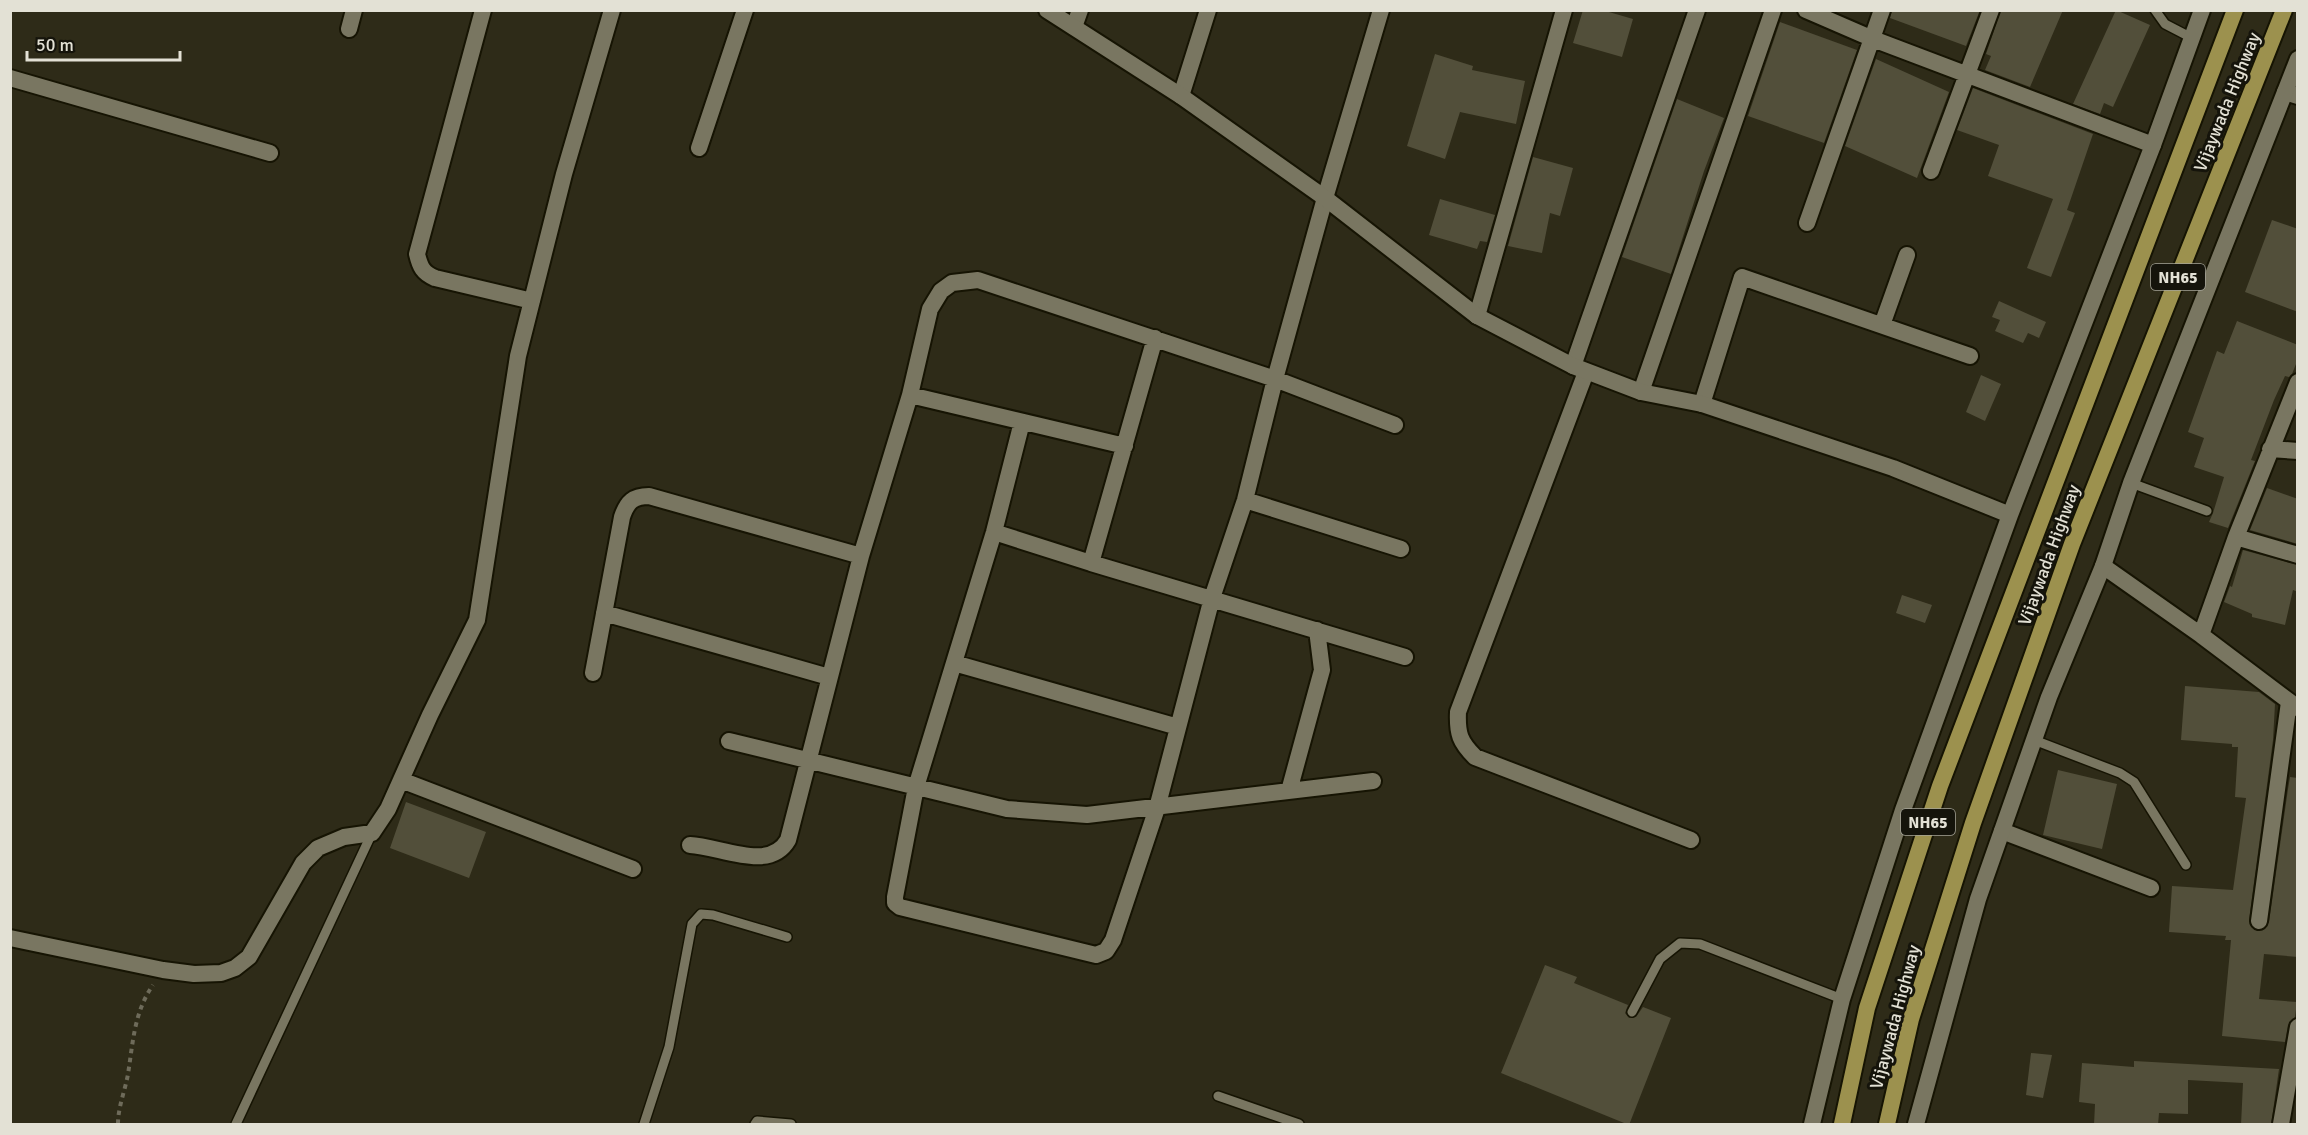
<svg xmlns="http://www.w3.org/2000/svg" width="2308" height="1135" font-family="Signika,sans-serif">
<rect width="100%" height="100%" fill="#2e2b18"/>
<path fill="#524f3a" d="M1583 10H1602L1633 19 1622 57 1573 43Z
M1892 10H1980L1966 46 1890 18Z
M2001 10H2063L2030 87 1985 70 1991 56 1986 54Z
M2116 10 2150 25 2113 107 2104 103 2100 114 2073 104Z
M1780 22 1857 50 1824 143 1748 116Z
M1435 54 1473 66 1472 70 1525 81 1516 124 1460 112 1445 159 1407 146Z
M1876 59 1949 92 1917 178 1845 146Z
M1973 88 2093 134 2067 210 2075 213 2051 277 2027 268 2053 199 1988 176 1999 145 1957 130Z
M1677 99 1724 118 1704 171 1671 274 1622 257Z
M1533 157 1573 168 1560 216 1550 213 1542 253 1508 246Z
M1440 199 1495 215 1487 242 1480 241 1477 249 1429 235Z
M2272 220 2298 229V312L2245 292Z
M1999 301 2046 322 2039 338 2028 333 2023 343 1995 331 2000 320 1992 317Z
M2237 321 2298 345V359L2292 374 2289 377 2285 376 2274 400 2251 460 2255 461 2228 528 2209 522 2213 513 2224 477 2194 467 2204 438 2188 432 2217 351 2224 354Z
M1981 375 2001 384 1985 421 1966 412Z
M2267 488 2298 499V544L2250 530Z
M2243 550 2298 565V592L2293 590 2285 625 2252 617V614L2224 602 2230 586 2232 587Z
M1902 595 1932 605 1925 623 1896 613Z
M2185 686 2259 692 2275 704 2273 740 2249 920 2250 925 2257 931 2263 930 2269 922 2288 789 2290 777 2298 778V957L2264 954 2259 999 2297 1002 2295 1017 2288 1025 2285 1042 2222 1036 2231 940H2225L2226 936 2169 932 2172 886 2233 890 2246 798 2235 797 2238 747H2232V744L2181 740Z
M2058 770 2117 784 2102 849 2043 835Z
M406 802 486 832 469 878 390 848Z
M1545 965 1577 977 1574 983 1628 1005 1625 1013 1629 1018 1636 1017 1643 1007 1671 1018 1629 1125 1501 1073Z
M2031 1053 2052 1055 2043 1098 2026 1095Z
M2134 1061 2279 1069 2271 1125H2241L2243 1083 2188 1080V1114L2159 1113 2158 1125H2094L2095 1104 2079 1102 2082 1063 2134 1067Z"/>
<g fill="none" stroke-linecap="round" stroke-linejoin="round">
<g stroke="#161403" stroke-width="12">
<path id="service" d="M2155 10 2165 24 2192 38
M2131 483 2207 511
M2034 740 2120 773 2134 782 2186 865
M1632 1012 1660 959 1680 943 1700 944 1842 999
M1218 1096 1299 1124
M236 1124 372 833
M644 1124 669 1047 692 924 701 914 713 915 787 937
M755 1124 757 1121 791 1124"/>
</g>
<g stroke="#161403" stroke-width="20">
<path id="minor" d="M483 10 417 254C420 267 423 273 435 278L532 301
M1806 10 1873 39 2153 145
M1074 27 1080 10
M349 29 354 10
M10 78 270 153
M2285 92 2298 96
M1181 96 1208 10
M699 148 745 10
M1931 171 1991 10
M1807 223 1882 10
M1477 316 1564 10
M1882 325 1907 255
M1573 366 1697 10
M1586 372 1458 712C1457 734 1460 742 1475 757L1691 840
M1641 392 1773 10
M910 395 1125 446
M1702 404 1742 277 1970 356
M1022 422 994 532 916 787 895 897V903L900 907 1096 955 1106 951 1113 940 1157 808 1212 598 1245 500 1275 379 1325 198 1381 10
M2270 449 2298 451
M1245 500 1401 549
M994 532 1091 563 1155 338
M2236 537 2298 555
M1091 563 1405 657
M2103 566 2201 635 2298 708
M604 613 829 677
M2201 635 2236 537 2298 382
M954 663 1178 727
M593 673 622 517C627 502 633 496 649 496L861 556
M729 741 1007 809 1087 815 1373 781
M401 780 633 869
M1289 791 1322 670 1317 630
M2002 831 2151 888
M690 845C720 846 769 873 788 840L861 556 910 395 930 309 941 291 952 283 978 280 1275 379 1395 425
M2259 921 2289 702
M10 938 163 970 194 974 221 973 235 968 249 957 303 863 318 848 344 837 372 833 388 809 430 715 477 620 518 356 564 174 612 10
M2281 1124 2298 1027"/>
</g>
<g stroke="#161403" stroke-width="20">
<path id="tertiary" d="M1047 10 1181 96 1325 198 1477 316 1573 366 1641 392 1702 404 1893 468 2010 515
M1812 1124 1842 999 1903 810 2010 515 2153 145 2202 10
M1916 1124 1978 899 2049 697 2103 566 2131 483 2298 59"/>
</g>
<g stroke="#161403" stroke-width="20">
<path id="trunk" d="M1842 1124 1867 1008 1940 786 2235 10
M1887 1124 1911 1019 1973 823 2072 544 2284 10"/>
</g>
<path stroke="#6e6b5a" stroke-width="4" stroke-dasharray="4.5 4.5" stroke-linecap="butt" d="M118 1124C118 1107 125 1091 128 1074 133 1043 134 1012 153 985"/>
<use href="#service" stroke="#797661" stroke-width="9"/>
<use href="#minor" stroke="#797661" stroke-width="16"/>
<use href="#tertiary" stroke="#797661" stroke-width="16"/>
<use href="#trunk" stroke="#9c914e" stroke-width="16"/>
</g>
<g text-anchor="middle" stroke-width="6" stroke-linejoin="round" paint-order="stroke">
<g fill="#15140b" stroke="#a5a498" stroke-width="1.5">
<rect x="2151" y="264" width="54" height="26" rx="4.5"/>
<rect x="1901" y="809" width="54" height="26" rx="4.5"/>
</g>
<g font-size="16" font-weight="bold" fill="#e3e1d5">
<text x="2178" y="283">NH65</text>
<text x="1928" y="828">NH65</text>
</g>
<g font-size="18" fill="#e3e1d5" stroke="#15140b">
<text transform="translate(2227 102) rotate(-68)" y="6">Vijaywada Highway</text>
<text transform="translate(2049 555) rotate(-70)" y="6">Vijaywada Highway</text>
<text transform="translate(1895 1017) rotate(-75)" y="6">Vijaywada Highway</text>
</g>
</g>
<rect width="2308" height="1135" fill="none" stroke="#e3e1d5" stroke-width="24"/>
<path d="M27 51v9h153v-9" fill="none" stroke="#e3e1d5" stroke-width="3"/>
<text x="36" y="51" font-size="18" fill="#e3e1d5" stroke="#15140b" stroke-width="4.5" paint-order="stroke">50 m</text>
</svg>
